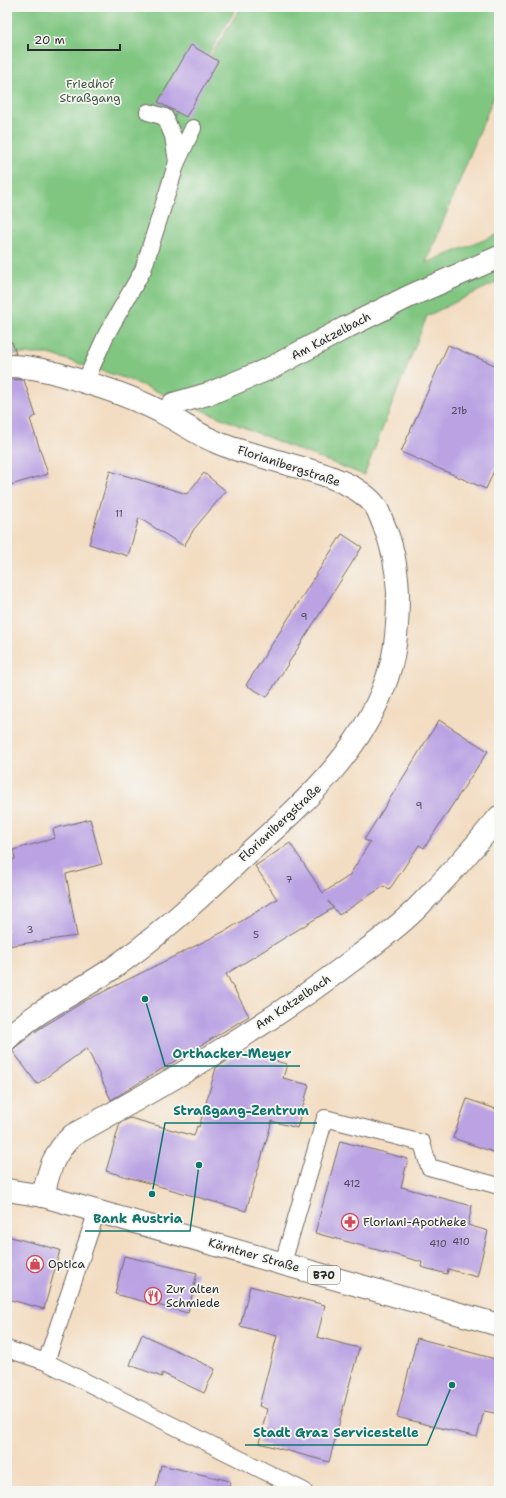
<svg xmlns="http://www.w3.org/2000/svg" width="506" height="1498" font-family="'Shantell Sans',sans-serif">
<rect width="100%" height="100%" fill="#f6f6f2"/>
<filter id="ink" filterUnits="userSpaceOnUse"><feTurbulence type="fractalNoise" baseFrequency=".025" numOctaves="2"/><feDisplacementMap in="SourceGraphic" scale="8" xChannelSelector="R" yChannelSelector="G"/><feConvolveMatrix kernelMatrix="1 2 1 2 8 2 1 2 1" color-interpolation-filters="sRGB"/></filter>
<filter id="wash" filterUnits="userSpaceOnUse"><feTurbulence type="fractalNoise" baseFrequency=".012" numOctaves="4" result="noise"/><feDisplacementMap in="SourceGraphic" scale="16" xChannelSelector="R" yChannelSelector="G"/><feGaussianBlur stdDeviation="0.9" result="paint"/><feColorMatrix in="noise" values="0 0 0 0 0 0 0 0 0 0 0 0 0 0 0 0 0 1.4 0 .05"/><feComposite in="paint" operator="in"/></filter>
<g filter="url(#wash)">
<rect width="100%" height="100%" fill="#f3ddc2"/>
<path fill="#80c681" stroke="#567856" d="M7 7H237L211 50 170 121 241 7H499V84L426 263 499 234V281L427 316 364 475 291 447 127 379 49 354H7Z"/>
<g id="blocks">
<path fill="#baa2e3" d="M191 45 218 61 186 117 158 102Z
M12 342 16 354H7V343Z
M448 345 499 367V459L486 489 401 452Z
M7 379 24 380 36 416 30 419 48 474 7 486Z
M110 471 187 494 204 473 226 491 194 529 184 546 139 518 128 556 89 544Z
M342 534 362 547 267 697 246 685Z
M439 720 488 751 424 848 419 845 389 890 384 886 339 915 328 901 333 908 226 974 249 1016 111 1100 87 1048 37 1084 12 1050 39 1029 85 1001 227 930 277 899 255 866 290 843 323 893 349 876 370 842 364 840Z
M90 819 102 864 66 874 77 936 7 946V862L15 859 13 850 55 838 53 829Z
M241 1052 287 1064 283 1078 309 1085 297 1128 272 1121 246 1211 106 1171 120 1123 130 1118 194 1136 197 1126 199 1127 216 1068Z
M467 1099 499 1110V1154L453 1138Z
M340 1141 408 1159 401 1187 472 1206 468 1225 488 1231 477 1277 448 1269 447 1274 421 1267 422 1262 315 1233Z
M7 1236 60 1250 44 1309 7 1299Z
M124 1256 197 1273 188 1313 115 1294Z
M250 1286 325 1305 317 1337 359 1348 329 1462 259 1443 267 1409 259 1406 277 1336 240 1326Z
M142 1334 215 1369 204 1393 162 1373V1377L130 1365Z
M417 1338 499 1360V1414L484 1411 477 1437 397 1417Z
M161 1465 230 1481 229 1491H155Z"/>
</g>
</g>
<g filter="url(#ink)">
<use href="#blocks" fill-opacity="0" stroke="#716960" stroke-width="1"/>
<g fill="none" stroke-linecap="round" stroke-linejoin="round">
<g stroke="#716960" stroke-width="18">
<path id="service" d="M148 112 165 117 173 136 177 162
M85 382 106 335 143 270 177 162 193 128
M97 1211 46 1362 304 1491
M283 1263 325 1118 422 1143 429 1167 499 1186
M7 1349 46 1362"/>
</g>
<g stroke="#716960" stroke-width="24">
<path id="minor" d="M7 366C36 366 60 374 88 383 114 391 141 401 165 414 182 423 197 434 214 441 230 449 249 453 267 458 299 468 350 477 373 503 378 508 380 516 383 523 393 546 397 568 398 593 398 617 397 642 391 665 369 749 298 808 236 864 197 900 157 938 113 968 78 993 38 1008 7 1039
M165 414 173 404 211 393 273 367 345 328 410 296 499 257
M43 1196C49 1170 53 1153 73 1135 166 1084 260 1030 345 966 369 948 395 930 416 909 445 880 473 849 499 817"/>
</g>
<g stroke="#716960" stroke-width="24">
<path id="primary" d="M7 1190 43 1196 499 1325"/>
</g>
<use href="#service" stroke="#fff" stroke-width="16"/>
<use href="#minor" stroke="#fff" stroke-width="22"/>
<use href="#primary" stroke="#fff" stroke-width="22"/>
</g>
</g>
<defs>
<g id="pharmacy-ring" transform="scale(0.9)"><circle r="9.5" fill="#f6f6f2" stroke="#d1495b" stroke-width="1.5"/><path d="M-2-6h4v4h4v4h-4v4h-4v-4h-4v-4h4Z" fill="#d1495b"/></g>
<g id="shop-ring" transform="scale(0.9)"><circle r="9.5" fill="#f6f6f2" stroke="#d1495b" stroke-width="1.5"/><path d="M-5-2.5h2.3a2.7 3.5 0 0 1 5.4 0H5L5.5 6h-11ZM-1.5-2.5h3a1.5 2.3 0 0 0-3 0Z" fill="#d1495b"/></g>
<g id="restaurant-ring" transform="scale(0.9)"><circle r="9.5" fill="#f6f6f2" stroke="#d1495b" stroke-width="1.5"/><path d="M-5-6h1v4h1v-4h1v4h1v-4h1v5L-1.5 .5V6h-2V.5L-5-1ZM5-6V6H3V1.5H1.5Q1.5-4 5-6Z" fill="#d1495b"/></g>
</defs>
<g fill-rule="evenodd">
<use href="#pharmacy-ring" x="350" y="1222"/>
<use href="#shop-ring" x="35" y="1264"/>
<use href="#restaurant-ring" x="153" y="1296"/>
</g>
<g text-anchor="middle" stroke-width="3.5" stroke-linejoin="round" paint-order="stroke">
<g font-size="10" fill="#4f4959">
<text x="459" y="414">21b</text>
<text x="119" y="517">11</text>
<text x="304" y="620">9</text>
<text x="419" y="809">9</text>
<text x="289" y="883">7</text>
<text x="30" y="933">3</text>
<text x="256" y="938">5</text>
<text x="352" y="1187">412</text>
<text x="461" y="1245">410</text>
<text x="438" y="1247">410</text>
</g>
<rect fill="#f6f6f2" stroke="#686867" stroke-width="1" x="308" y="1266" width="32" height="18" rx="3"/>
<g font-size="11" font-weight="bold" fill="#2b2b2b">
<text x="324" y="1279">B70</text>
</g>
<g font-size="12" fill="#445a45" stroke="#f6f6f2">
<text x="90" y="88">Friedhof<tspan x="90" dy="14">Straßgang</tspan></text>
</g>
<g font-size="12" fill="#2b2b2b" stroke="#f6f6f2">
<text transform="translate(331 336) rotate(-28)" y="4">Am Katzelbach</text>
<text transform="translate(289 466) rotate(18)" y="4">Florianibergstraße</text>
<text transform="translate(280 823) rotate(-43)" y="4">Florianibergstraße</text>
<text transform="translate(293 1002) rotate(-34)" y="4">Am Katzelbach</text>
<text transform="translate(254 1255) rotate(16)" y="4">Kärntner Straße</text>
</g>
<g font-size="12" fill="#2b2b2b" stroke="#f6f6f2" text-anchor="start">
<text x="363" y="1226">Floriani-Apotheke</text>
<text x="48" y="1268">Optica</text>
<text x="166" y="1293">Zur alten<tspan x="166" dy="14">Schmiede</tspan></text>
</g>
</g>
<path fill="none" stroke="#0f766e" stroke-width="1.5" d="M145 999L165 1066H300M152 1194L165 1123H317M199 1165L190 1231H85M452 1385L427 1445H245"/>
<g fill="#0f766e" stroke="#f6f6f2" stroke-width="1.5">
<circle cx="145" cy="999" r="4"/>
<circle cx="152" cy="1194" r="4"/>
<circle cx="199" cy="1165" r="4"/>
<circle cx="452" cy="1385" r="4"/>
</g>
<g font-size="13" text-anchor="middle" font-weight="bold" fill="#0f766e" stroke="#f6f6f2" stroke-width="3.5" stroke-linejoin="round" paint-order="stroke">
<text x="232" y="1058">Orthacker-Meyer</text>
<text x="241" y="1115">Straßgang-Zentrum</text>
<text x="138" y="1223">Bank Austria</text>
<text x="336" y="1437">Stadt Graz Servicestelle</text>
</g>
<rect width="506" height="1498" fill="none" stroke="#f6f6f2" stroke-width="24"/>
<path d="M28 44v6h92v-6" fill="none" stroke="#2b2b2b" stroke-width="2"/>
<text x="34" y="44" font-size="12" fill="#2b2b2b" stroke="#f6f6f2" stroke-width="3" paint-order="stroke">20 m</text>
</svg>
